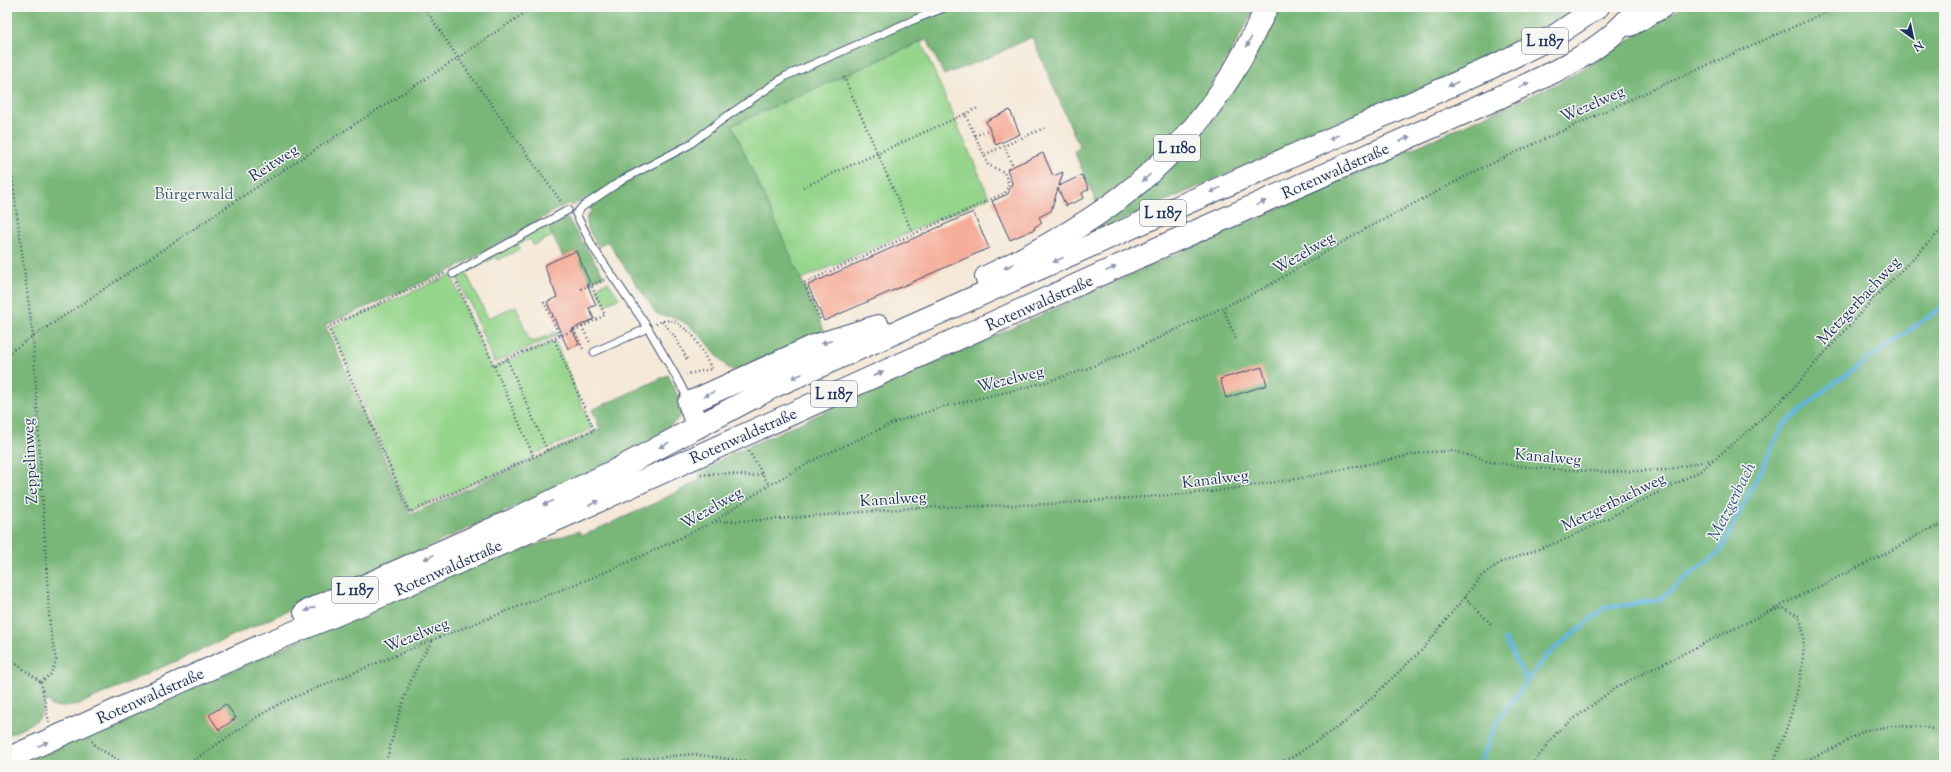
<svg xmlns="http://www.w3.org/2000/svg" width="1951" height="772" font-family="'Sorts Mill Goudy',serif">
<rect width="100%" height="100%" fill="#f6f6f2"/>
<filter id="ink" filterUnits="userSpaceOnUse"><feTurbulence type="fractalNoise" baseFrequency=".025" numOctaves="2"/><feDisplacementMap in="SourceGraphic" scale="8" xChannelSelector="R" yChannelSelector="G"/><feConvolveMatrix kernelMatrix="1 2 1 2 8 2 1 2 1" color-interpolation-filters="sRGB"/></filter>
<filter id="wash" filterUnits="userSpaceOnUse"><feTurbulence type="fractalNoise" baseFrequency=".012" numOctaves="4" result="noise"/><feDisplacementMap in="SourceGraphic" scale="16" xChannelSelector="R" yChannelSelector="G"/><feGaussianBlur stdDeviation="0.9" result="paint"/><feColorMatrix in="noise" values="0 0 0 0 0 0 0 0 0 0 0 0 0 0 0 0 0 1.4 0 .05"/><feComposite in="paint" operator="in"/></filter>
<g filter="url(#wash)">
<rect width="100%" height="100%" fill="#f5e8d6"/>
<path fill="#96d68c" stroke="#588275" d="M921 42 989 197 800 280 732 125Z
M547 224 553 236 533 245 530 239 518 244 520 249 498 260 496 257 466 273 488 318 516 306 529 340 533 342 556 332 558 335 494 363 469 300H467L456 275Z
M451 275 491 368 555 341 592 429 532 455 533 458 410 511 331 327Z
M608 282 619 298 605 305 597 288 600 285Z"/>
<path fill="#78b778" stroke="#4a736b" d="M7 7H1255C1228 60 1201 108 1160 151 1141 170 1117 186 1097 204L1074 151 1080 148 1032 37 988 58 944 75 927 39 732 125 826 335 737 369 731 370 728 368C713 352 697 327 676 318 670 315 662 318 656 313L607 241 599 247C592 237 585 227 587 215L592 211 584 199 572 206 567 204 454 269 325 325 410 515 600 429 592 410 668 375 682 405 683 412C673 430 631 451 613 462L299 606 82 703C72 706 61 708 51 706L49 701 43 703C46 721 19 730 7 735Z
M1277 7H1583L1568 17 1494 57 1081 238 1122 211 1151 187 1182 158 1209 125Z
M1682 7H1944V765H17L469 566 579 531 581 536 645 508 700 480 699 472 731 454 1554 85 1591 64Z
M564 216 568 219 604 276 590 282 576 251 563 257 547 224Z"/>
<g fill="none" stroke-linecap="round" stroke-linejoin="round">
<path stroke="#62b5de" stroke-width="4.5" d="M1505 639 1527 681
M1479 765 1498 720 1547 655 1604 608 1659 600 1721 550 1782 427 1827 388 1944 306"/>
</g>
<g id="blocks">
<path fill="#f6ad99" d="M1010 110 1020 134 996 145 986 121Z
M1043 153 1053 176 1063 172 1059 186 1082 175 1089 189 1082 193 1084 198 1066 206 1058 188 1051 211 1039 217 1042 223 1034 227 1035 229 1010 240 992 201 1008 194 1012 183 1007 169Z
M973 212 989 248 824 321 808 285Z
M576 251 590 283 587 284 596 305 589 308 594 319 572 329 579 344 568 349 547 302 557 297 544 265Z
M1262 367 1267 385 1226 398 1220 379Z
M226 704 236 718 219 730 209 715Z"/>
</g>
</g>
<g filter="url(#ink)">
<use href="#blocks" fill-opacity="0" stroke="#3c4b70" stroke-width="1"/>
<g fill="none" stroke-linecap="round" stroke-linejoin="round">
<g stroke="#3c4b70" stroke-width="9">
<path id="lane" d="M453 274 568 210
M594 352 648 328
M689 401 677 378 648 328 594 249 576 214 582 207 624 179 689 145 723 119 786 76 918 18 944 8"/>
</g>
<g stroke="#3c4b70" stroke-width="24">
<path id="highway" d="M1630 25 1662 7
M986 277C1091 226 1169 175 1232 74 1245 53 1256 29 1267 7
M698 427 689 403 814 346 878 326
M305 612 515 519 614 471 775 386 1488 69 1553 37 1598 7
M7 759 263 645 374 599 565 516 1174 241 1498 98C1536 80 1579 63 1612 35 1622 26 1631 16 1641 7"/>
</g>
<path stroke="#3c4b70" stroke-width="2.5" stroke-dasharray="1 3" stroke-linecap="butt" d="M424 7 458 58 562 203
M844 77 913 234
M965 114 978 108
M975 136 988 130
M7 138 33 337 50 628 56 660 51 674 41 682
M1004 145 1012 165
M803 187 965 114 984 155 1046 127
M444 274 328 327 410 512 594 430 554 339
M457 283 494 366 507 359
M581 289 604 280
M544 302 560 336
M1223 308 1236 339
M820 319 804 283 1005 193 1009 184 1004 172 988 165 984 155
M662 322C674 333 681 347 688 362
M656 324 661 321 673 320 692 334 712 369 686 374
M582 327 605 315 591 285
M574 330 582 327 590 343
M7 354 243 196 458 58 533 7
M494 366 534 457
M547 450 507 359 574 330 583 349 585 348
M749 451 769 485
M701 475 719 473 752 476 762 474
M716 522 764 520 912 508 1051 504 1210 492 1302 478 1426 452 1454 451 1490 462 1536 468 1606 472 1666 470 1715 459
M1465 597 1492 625
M1772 611 1783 608 1799 616C1814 656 1788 726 1773 765
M7 657 41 682
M41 682 49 722
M92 741 97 747 126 765
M187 765 257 717 283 702 435 639 594 577 653 551 713 522 769 485 818 458 893 423 942 407 1016 390 1049 381 1084 370 1135 349 1264 288 1360 232 1480 169 1627 101 1838 7
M385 765C397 723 407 675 434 639
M605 765 625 761 692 754 774 765
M1273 765 1293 757 1348 720 1423 649 1481 576 1500 563 1569 538 1700 471 1746 433 1789 393 1874 298 1944 227
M1532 765 1558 731 1616 687 1885 554 1925 531 1944 524
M1796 765 1842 744 1865 730 1893 726 1924 727 1944 732"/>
<use href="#lane" stroke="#fff" stroke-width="7"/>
<use href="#highway" stroke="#fff" stroke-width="22"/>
</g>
<defs><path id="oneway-solid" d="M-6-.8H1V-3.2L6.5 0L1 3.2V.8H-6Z"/></defs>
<g fill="#8d97ae">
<use href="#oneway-solid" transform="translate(1249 42) rotate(117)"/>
<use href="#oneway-solid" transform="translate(1453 84) rotate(156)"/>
<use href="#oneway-solid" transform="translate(1524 85) rotate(-25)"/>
<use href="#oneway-solid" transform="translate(1334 137) rotate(156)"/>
<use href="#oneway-solid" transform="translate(1405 139) rotate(-24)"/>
<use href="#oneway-solid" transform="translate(1146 178) rotate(139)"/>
<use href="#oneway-solid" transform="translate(1215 190) rotate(156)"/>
<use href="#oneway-solid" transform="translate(1261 203) rotate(-24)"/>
<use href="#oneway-solid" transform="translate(1058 260) rotate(156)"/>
<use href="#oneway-solid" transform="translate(1009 266) rotate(153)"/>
<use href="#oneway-solid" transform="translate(1111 269) rotate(-24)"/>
<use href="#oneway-solid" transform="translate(827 342) rotate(163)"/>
<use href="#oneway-solid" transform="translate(878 374) rotate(-24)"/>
<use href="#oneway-solid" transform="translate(797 376) rotate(157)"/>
<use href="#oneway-solid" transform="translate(709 394) rotate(154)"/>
<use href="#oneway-solid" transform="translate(664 445) rotate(152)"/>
<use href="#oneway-solid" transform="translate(548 503) rotate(154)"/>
<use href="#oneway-solid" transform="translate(594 503) rotate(-25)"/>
<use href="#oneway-solid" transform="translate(429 557) rotate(156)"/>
<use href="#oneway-solid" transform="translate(310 609) rotate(156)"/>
<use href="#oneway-solid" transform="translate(43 744) rotate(-24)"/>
</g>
</g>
<g text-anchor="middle" stroke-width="3" stroke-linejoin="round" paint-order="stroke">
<g fill="#f6f6f2" stroke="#5d6b8a" stroke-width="1">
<rect x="1522" y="28" width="46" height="26" rx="3"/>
<rect x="1154" y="135" width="46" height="26" rx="3"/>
<rect x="1140" y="200" width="46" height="26" rx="3"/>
<rect x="811" y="381" width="46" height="26" rx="3"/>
<rect x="332" y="577" width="46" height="26" rx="3"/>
</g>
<g font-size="15" font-weight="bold" fill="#1b2f5e">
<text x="1545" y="46">L 1187</text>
<text x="1177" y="153">L 1180</text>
<text x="1163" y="218">L 1187</text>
<text x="834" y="399">L 1187</text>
<text x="355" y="595">L 1187</text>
</g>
<g font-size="16" fill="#1b2f5e" stroke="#f6f6f2">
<text transform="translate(1592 103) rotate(-24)" y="6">Wezelweg</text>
<text transform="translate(273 162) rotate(-33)" y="6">Reitweg</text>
<text transform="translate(1335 170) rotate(-24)" y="6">Rotenwaldstraße</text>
<text transform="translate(1303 252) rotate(-30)" y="6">Wezelweg</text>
<text transform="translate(1858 300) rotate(-47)" y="6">Metzgerbachweg</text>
<text transform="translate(1039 302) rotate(-24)" y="6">Rotenwaldstraße</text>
<text transform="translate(1010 378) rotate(-14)" y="6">Wezelweg</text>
<text transform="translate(743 435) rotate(-24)" y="6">Rotenwaldstraße</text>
<text transform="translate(1548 456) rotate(5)" y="6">Kanalweg</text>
<text transform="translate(29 461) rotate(-93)" y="6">Zeppelinweg</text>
<text transform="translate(1215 478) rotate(-7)" y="6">Kanalweg</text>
<text transform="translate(893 498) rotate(-4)" y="6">Kanalweg</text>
<text transform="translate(1613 501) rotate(-26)" y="6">Metzgerbachweg</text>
<text transform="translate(711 507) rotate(-30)" y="6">Wezelweg</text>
<text transform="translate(448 567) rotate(-24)" y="6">Rotenwaldstraße</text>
<text transform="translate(416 634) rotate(-22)" y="6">Wezelweg</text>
<text transform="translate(150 695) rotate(-24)" y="6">Rotenwaldstraße</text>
</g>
<g font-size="16" fill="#3a596a" stroke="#f6f6f2">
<text x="194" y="199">Bürgerwald</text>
</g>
<g font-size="17" font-style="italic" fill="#305784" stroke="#f6f6f2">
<text transform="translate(1731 501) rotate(-63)" y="6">Metzgerbach</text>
</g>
</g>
<rect width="1951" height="772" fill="none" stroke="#f6f6f2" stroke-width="24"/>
<g transform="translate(1913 38) rotate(147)" stroke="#f6f6f2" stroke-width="3" paint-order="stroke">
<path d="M0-3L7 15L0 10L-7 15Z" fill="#1b2f5e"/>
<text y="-6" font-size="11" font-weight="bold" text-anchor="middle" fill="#1b2f5e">N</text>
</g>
</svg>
